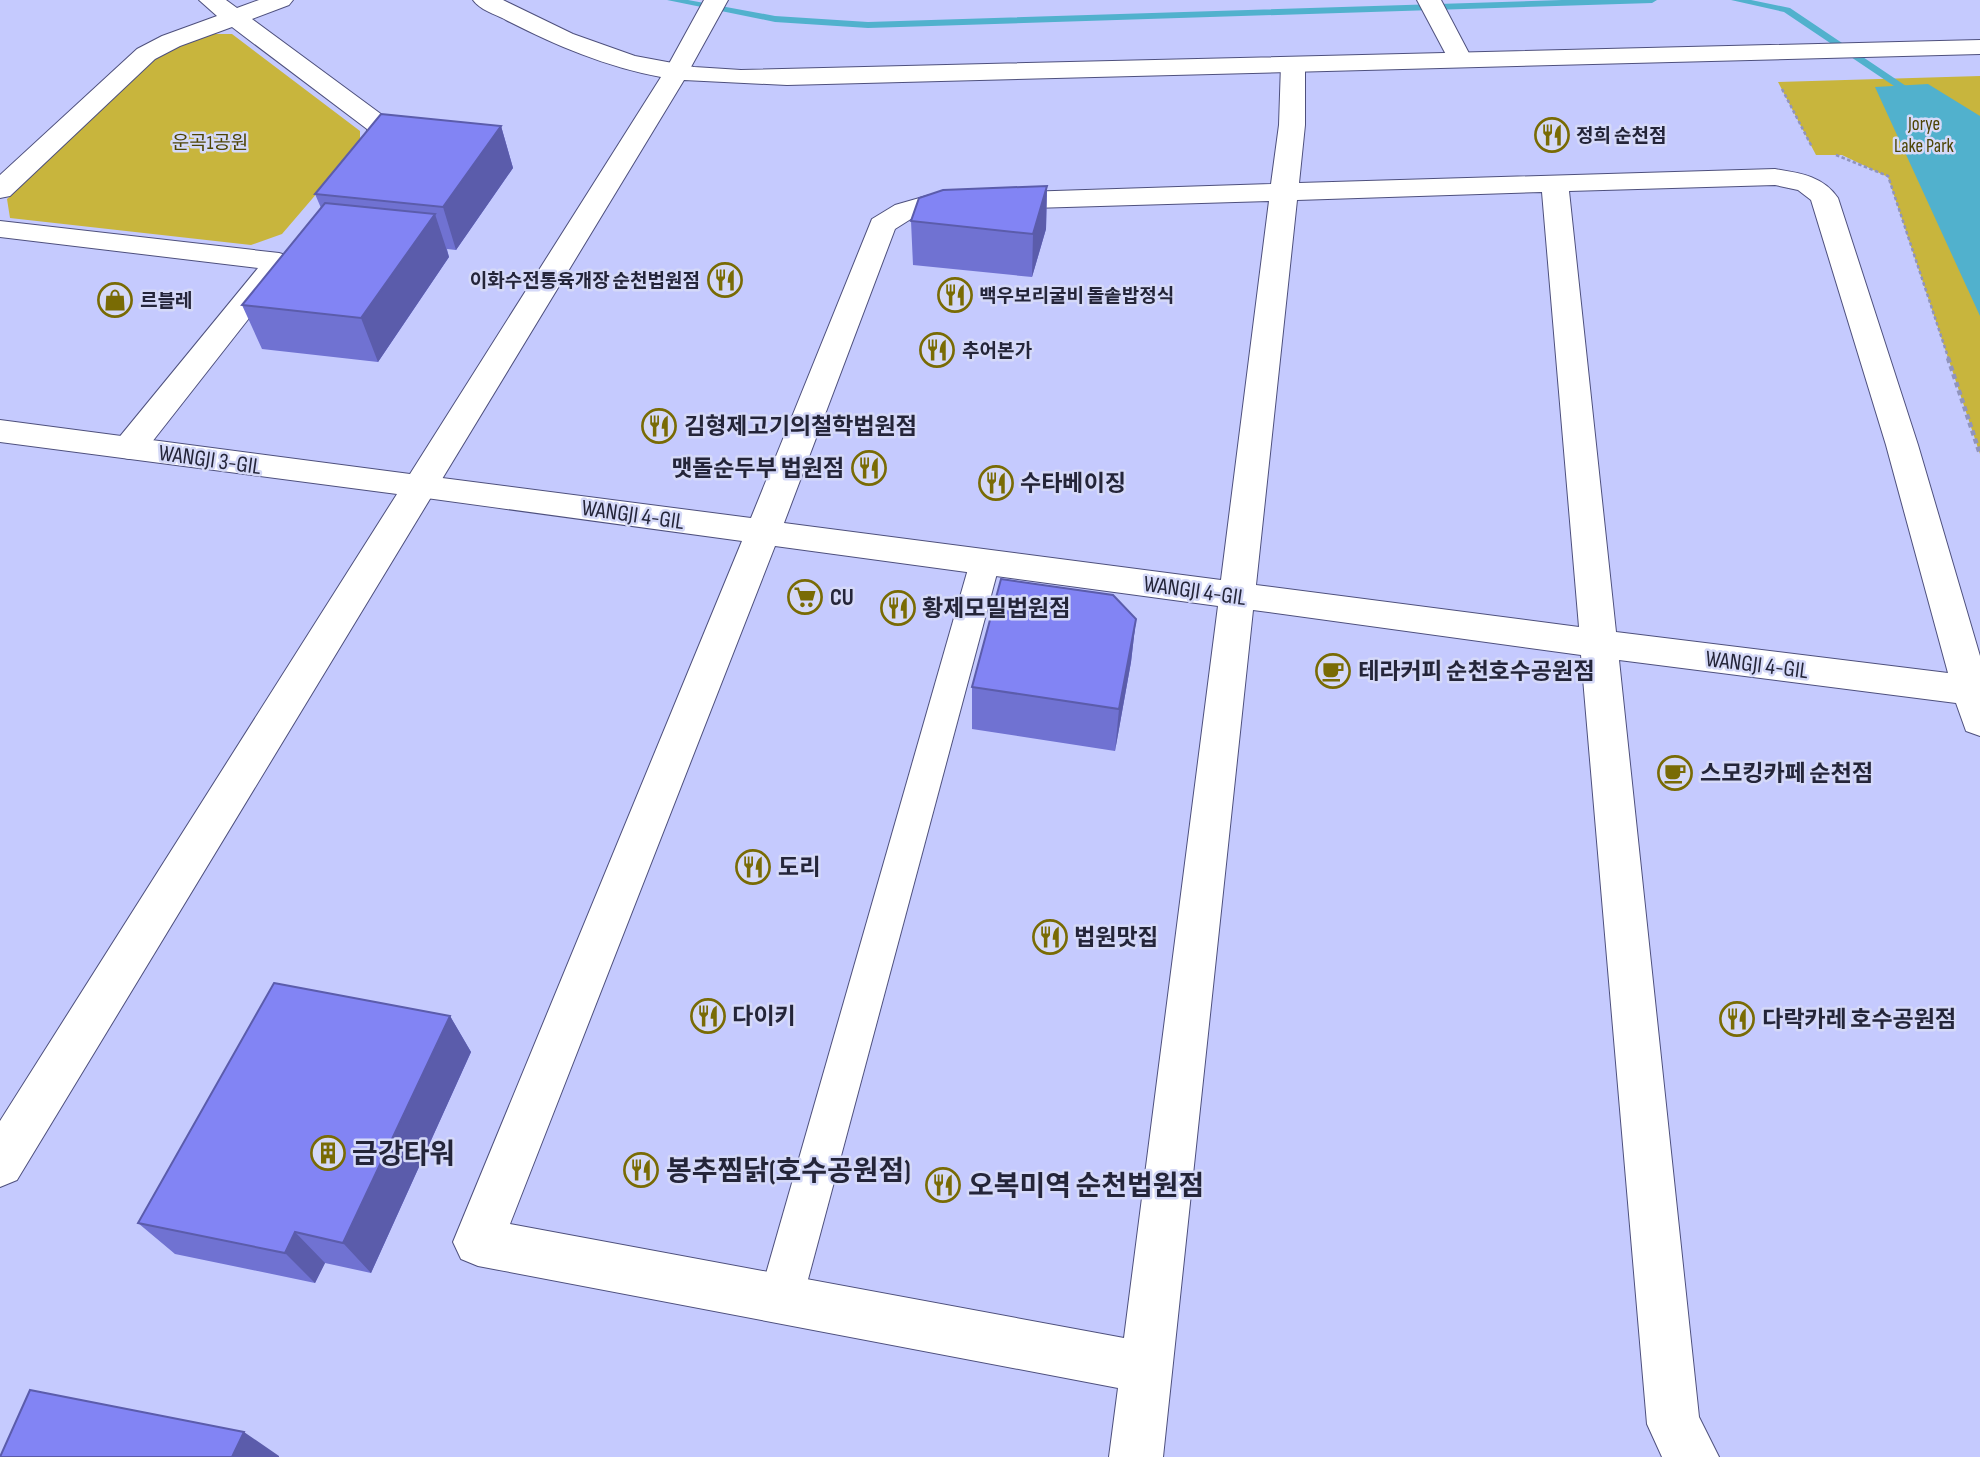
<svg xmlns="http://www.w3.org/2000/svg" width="1980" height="1457" font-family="'Sofia Sans Condensed','Noto Sans KR',sans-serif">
<rect width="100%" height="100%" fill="#c5cafe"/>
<path fill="#c8b53d" d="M206 34H232L360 131V143L282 234 251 245 10 218 7 199 168 46Z
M1980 76V454L1888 177 1842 155H1816L1778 82Z"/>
<path fill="#51b1cd" d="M1928 84 1980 116V316L1875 87Z"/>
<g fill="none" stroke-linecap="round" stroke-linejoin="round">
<path fill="#51b1cd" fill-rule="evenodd" d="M667 0H688L775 16 868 22 1562 0H1657L1652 3 868 28 775 22Z
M1731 0H1751L1790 8 1906 86 1897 88 1784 12Z"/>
<g stroke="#4e507d" stroke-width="2">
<path id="pedestrian" d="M985 551 996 554 1000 562 803 1298 796 1313 781 1320 766 1313 759 1298 970 562 974 554Z"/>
</g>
<g stroke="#4e507d" stroke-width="2">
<path id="minor" d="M199 0H226L237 8 259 0H293L289 5 252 19 389 120 394 135C383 152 371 174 349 169L345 163 368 134 367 129 232 27 180 46 155 59 10 196 0 198V175L137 49 162 36 217 16Z
M704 0H728L686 76 677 78 668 76 665 71Z
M1417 0H1441L1472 59 1469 64 1460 66 1451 64Z
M1293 57 1302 59 1305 64V125L1299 183 1775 169C1800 173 1823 176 1838 198L1918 445 1980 656V736L1966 731 1956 703 1619 660 1699 1417 1719 1457H1662L1647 1424 1581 655 1253 610 1163 1457H1109L1118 1388 478 1266 461 1259 453 1242 742 541 419 497 407 494 402 486 407 478 419 475 751 518 872 219 895 205 930 195 1271 184 1279 125 1281 64 1284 59ZM1775 185 1798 190 1811 200 1886 445 1948 673 1616 632 1569 191ZM1542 192 1579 627 1256 585 1297 200ZM1269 201 1221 580 784 523 895 229 914 217 930 211ZM775 546 1218 606 1124 1338 510 1224Z
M0 221 279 253 289 256 293 262 141 456 129 459 117 456 113 448 117 440 258 268 0 237Z"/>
</g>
<g stroke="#4e507d" stroke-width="2">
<path id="tertiary" d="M473 0H503L573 34 635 56 694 67 741 70 1980 40V54L787 85 684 80 17 1180 0 1187V1121L397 494 0 442V420L410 474 661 77C606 67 555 45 506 20 495 14 480 10 473 0Z"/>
</g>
<path stroke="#9094bd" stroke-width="2.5" stroke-dasharray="3.5 2.5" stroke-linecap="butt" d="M1782 89 1812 147
M1836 155 1888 176 1949 360"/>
<path stroke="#9094bd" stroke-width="4.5" stroke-dasharray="5 3.5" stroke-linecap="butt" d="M1948 358 1980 454"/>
<use href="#pedestrian" fill="#fff" fill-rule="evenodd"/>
<use href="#minor" fill="#fff" fill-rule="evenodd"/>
<use href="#tertiary" fill="#fff" fill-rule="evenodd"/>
</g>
<path fill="#7072d2" d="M501 126 513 168 456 250 447 249 449 257 378 362 262 349 242 305 321 208 315 194Z
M1047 186 1046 229 1032 277 913 265 911 221Z
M1136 619 1131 662 1115 751 972 729V687Z
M450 1016 471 1052 371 1273 325 1263 315 1283 175 1254 138 1223Z"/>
<path fill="#5b5cab" d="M501 126 513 168 456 250 443 207Z
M1047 186 1046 229 1032 277 1033 234Z
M435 214 449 257 378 362 361 318Z
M1136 619 1131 662 1115 751 1119 709Z
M450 1016 471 1052 371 1273 343 1243Z
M295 1232 325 1263 315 1283 285 1253Z
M244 1432 279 1456V1457H232Z"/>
<path fill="#8284f4" stroke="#5b5cab" stroke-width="2" d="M381 114 501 126 443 207 315 194Z
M1047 186 1033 234 911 221 919 198 943 190Z
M325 203 435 214 361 318 242 305Z
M1001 579 1113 595 1136 619 1119 709 972 687Z
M274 983 450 1016 343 1243 295 1232 285 1253 138 1223Z
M30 1390 244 1432 232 1457H0Z"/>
<defs>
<g id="restaurant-ring" transform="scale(1.75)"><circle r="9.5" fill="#d5d9f8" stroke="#796b04" stroke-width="1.5"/><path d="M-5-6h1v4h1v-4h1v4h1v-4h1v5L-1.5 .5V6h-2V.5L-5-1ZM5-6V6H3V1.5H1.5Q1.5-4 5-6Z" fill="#796b04"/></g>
<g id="shop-ring" transform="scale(1.75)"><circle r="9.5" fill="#d5d9f8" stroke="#796b04" stroke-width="1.5"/><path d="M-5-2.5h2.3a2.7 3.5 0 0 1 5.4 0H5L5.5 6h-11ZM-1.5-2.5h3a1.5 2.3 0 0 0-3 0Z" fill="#796b04"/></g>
<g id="supermarket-ring" transform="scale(1.75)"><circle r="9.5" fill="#d5d9f8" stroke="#796b04" stroke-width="1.5"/><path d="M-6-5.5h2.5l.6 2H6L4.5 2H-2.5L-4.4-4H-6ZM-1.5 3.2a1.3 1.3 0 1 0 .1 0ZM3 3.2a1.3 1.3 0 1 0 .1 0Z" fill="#796b04"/></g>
<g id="cafe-ring" transform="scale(1.75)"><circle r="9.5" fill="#d5d9f8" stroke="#796b04" stroke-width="1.5"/><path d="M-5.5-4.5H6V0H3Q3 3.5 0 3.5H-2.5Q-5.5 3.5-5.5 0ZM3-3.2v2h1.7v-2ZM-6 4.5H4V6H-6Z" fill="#796b04"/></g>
<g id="building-ring" transform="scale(1.75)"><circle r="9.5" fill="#d5d9f8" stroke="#796b04" stroke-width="1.5"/><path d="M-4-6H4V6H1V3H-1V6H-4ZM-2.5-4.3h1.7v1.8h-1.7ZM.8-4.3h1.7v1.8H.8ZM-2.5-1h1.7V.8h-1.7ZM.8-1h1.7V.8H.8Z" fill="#796b04"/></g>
</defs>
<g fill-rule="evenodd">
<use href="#restaurant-ring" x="1552" y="135"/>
<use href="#restaurant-ring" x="725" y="280"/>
<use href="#restaurant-ring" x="955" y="295"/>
<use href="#shop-ring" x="115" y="300"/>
<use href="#restaurant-ring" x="937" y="350"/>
<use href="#restaurant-ring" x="659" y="426"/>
<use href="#restaurant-ring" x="869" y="468"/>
<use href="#restaurant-ring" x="996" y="483"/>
<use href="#supermarket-ring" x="805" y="597"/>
<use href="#restaurant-ring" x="898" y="608"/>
<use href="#cafe-ring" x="1333" y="671"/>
<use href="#cafe-ring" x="1675" y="773"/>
<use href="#restaurant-ring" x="753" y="867"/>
<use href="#restaurant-ring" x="1050" y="937"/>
<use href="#restaurant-ring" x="708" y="1016"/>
<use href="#restaurant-ring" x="1737" y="1019"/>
<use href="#building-ring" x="328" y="1153"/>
<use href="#restaurant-ring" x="641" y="1170"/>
<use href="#restaurant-ring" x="943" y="1185"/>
</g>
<g text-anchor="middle" stroke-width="5" stroke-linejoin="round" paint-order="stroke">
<g font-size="19" fill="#4d4404" stroke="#d5d9f8">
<text x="1924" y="130">Jorye<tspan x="1924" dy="22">Lake Park</tspan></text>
<text x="210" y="149">운곡1공원</text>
</g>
<g font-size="19" font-weight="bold" fill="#242539" stroke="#d5d9f8" text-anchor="start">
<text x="1576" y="142">정희 순천점</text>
<text x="700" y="287" text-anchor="end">이화수전통육개장 순천법원점</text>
<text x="979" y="302">백우보리굴비 돌솥밥정식</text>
<text x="140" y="307">르블레</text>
<text x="962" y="357">추어본가</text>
</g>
<g font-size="23" font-weight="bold" fill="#242539" stroke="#d5d9f8" text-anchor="start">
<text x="684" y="434">김형제고기의철학법원점</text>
<text x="844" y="476" text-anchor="end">맷돌순두부 법원점</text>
<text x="1020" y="491">수타베이징</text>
<text x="830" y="605">CU</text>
<text x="922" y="616">황제모밀법원점</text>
<text x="1358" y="679">테라커피 순천호수공원점</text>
<text x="1700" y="781">스모킹카페 순천점</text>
<text x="778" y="875">도리</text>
<text x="1074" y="945">법원맛집</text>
<text x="732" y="1024">다이키</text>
<text x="1762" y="1027">다락카레 호수공원점</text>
</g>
<g font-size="23" fill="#242539" stroke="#d5d9f8">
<text transform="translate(210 459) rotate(8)" y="8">WANGJI 3-GIL</text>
<text transform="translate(633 514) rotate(8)" y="8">WANGJI 4-GIL</text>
<text transform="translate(1195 590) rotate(8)" y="8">WANGJI 4-GIL</text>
<text transform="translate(1757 664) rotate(7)" y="8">WANGJI 4-GIL</text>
</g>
<g font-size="28" font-weight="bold" fill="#242539" stroke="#d5d9f8" text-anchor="start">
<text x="352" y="1163">금강타워</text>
<text x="666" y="1180">봉추찜닭(호수공원점)</text>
<text x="968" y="1195">오복미역 순천법원점</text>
</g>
</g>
</svg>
